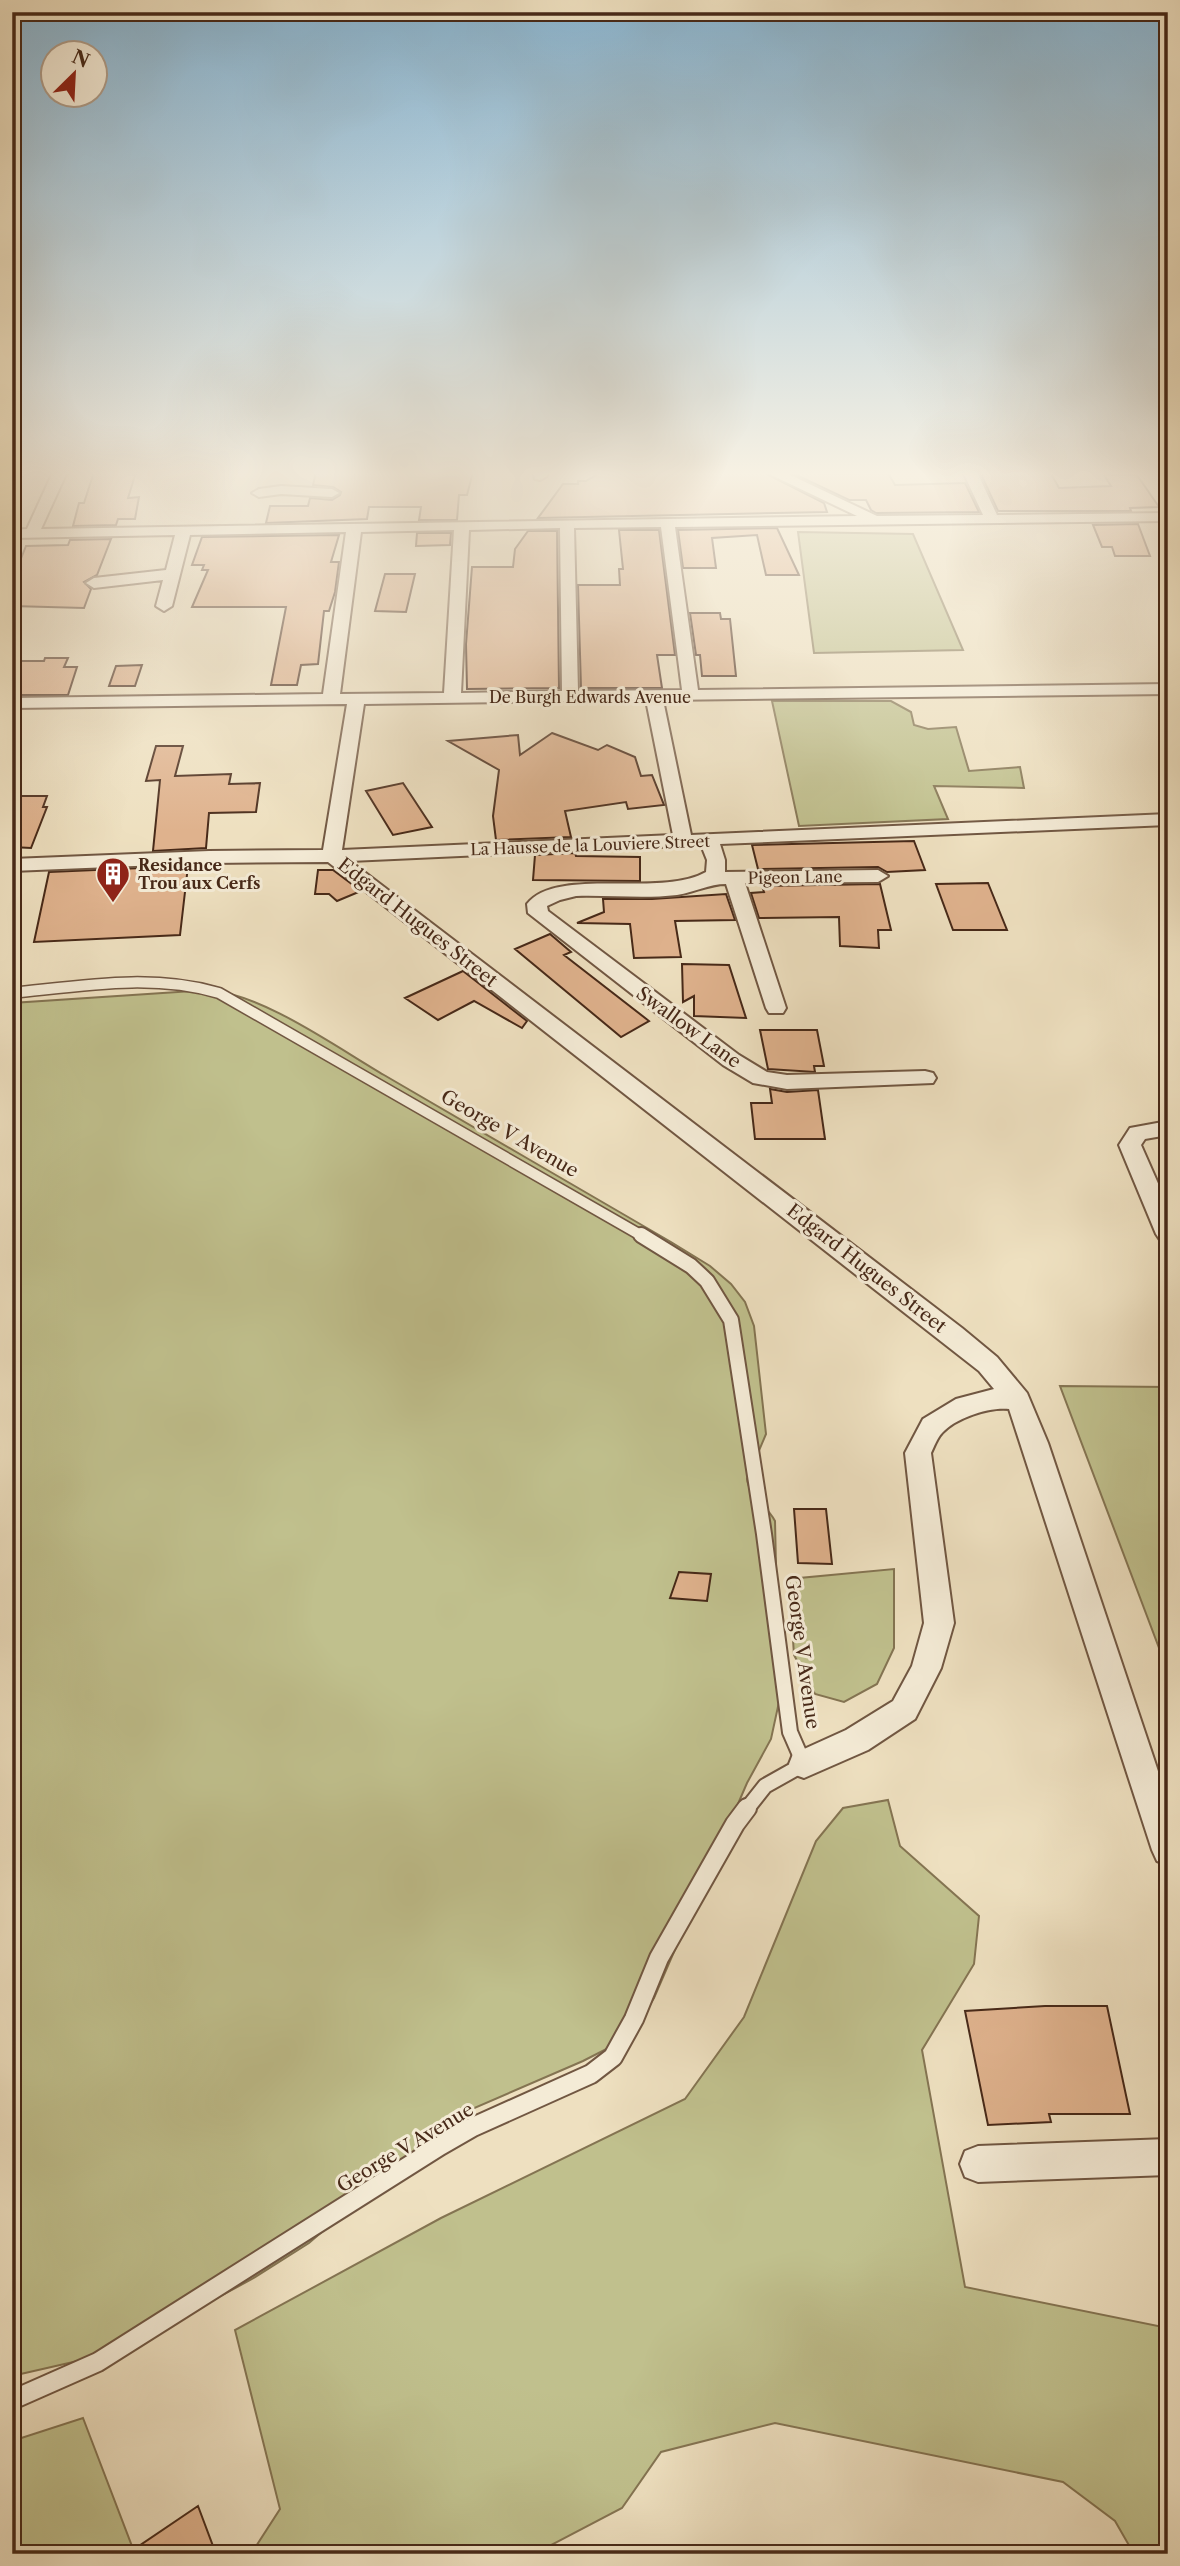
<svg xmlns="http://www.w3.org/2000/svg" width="1180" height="2566" font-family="'Libre Caslon Text',serif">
<rect width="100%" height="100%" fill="#eee0c0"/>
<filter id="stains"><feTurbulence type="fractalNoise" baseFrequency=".00286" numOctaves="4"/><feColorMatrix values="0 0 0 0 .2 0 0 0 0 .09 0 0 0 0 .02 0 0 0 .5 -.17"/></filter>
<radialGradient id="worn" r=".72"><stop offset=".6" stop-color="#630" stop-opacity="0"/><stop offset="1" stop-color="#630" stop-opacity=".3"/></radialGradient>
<path fill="#c0c08d" stroke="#847452" stroke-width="2" d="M798 532 913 534 963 650 814 653Z
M772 701H891L911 712 914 725 928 729 956 727 969 771 1020 767 1024 788 934 786 948 819 799 826Z
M208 990C263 994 336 1047 384 1075 480 1131 575 1186 671 1242L710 1266 731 1284 745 1302 754 1326 766 1434 747 1479C748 1494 768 1507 775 1521L779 1702 771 1739 747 1783 654 1998 630 2037 583 2061 458 2115 309 2243 252 2279 117 2352 12 2376V1003Z
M1060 1386 1168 1387V1669H1167Z
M894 1569V1648L877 1684 844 1702 815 1694 794 1655 789 1579Z
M888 1800 900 1846 979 1916 974 1964 922 2050 965 2287 1168 2328V2554H1134L1115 2521 1063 2482 775 2423 661 2452 622 2508 534 2554H251L280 2509 235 2330 441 2218 685 2099 744 2017 816 1841 843 1808Z
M83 2418 135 2554H12V2441Z"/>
<path fill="#dfb28d" stroke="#472918" stroke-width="2" d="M94 472H136L128 498 139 497 135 519H118L116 525 73 526 79 503H84Z
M316 472H473L467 495H459L457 520H419L421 507H369L367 519 266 523 270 506H308L310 498 332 500 340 495 341 492 333 487 313 485Z
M601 472H763L824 503 827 512 538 518 563 484H578V481H586Z
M790 472H818L819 474 888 473 895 485 965 483 979 512 876 513 871 510 866 500H849Z
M980 472H1050L1059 488 1111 486 1104 475H1137L1159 507 1130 508 1131 511H998Z
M1138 524 1150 556H1115L1112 547H1102L1093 525Z
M777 528 799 575H766L757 535 712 538 716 568H683L678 530Z
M619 530H659L675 655H657L662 688H581L578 585H620L619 569H623Z
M528 531H557L559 688 467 689 466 644 472 567H513L515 549Z
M417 533H451L450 545 416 546Z
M339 535 331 562H339L335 592 329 611H324L318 664 301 665 297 685H271L286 607H192L208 570H202L204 565H192L202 537Z
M111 539 97 575 84 582 91 589 84 608 12 606V581L26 546 68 545 70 540Z
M385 574H415L406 612 375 611Z
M690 613H720L721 619H730L736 676H702L700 655H696Z
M45 658H68L64 667H77L68 695H12V678L19 661H44Z
M142 665 135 686H109L116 666Z
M552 733 598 750 607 745 635 757 641 776 652 775 664 805 628 809 626 802 565 811 571 837 496 840 493 816 499 770 448 741 518 735 520 755Z
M156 746H183L175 776 231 774 229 784 260 783 256 812 209 813 206 848 153 851 160 780 146 781Z
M403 783 432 827 393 835 366 791Z
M12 796H47L43 807H47L31 848 12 847Z
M914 841 925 870 887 872 878 867 758 869 752 845Z
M575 853 576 856 640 857V881L533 880 535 855Z
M188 866 180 935 34 942 49 872Z
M318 870H333L361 891 337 901 329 894H315Z
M988 883 1007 930H953L936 884Z
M880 884 891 930H878L879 948 840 946 839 917 759 918 751 893 764 892 762 886Z
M726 894 735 920 675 921 681 957 634 958 630 924 577 923 604 912 603 899H652Z
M550 934 571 952 564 955 649 1021 621 1037 515 949Z
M682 964 729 965 746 1018 694 1016V996L683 1002Z
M463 971 527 1021 522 1028 474 1001 438 1020 405 998Z
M760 1030H817L824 1066H814L815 1072 768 1069Z
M770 1089 787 1092 818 1090 825 1139H755L751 1103H772Z
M794 1509H826L832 1564 798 1563Z
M679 1572 711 1574 707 1601 670 1598Z
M1045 2006H1107L1130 2114H1049L1051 2122 988 2125 965 2011Z
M198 2506 216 2554H127Z"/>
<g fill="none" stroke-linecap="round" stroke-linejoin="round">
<g stroke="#715742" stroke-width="13">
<path id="lane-far2" d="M12 993C81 986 151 973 219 993L644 1237"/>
</g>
<g stroke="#715742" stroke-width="18">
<path id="lane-far1" d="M641 1235 691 1266 707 1281 731 1320 764 1534 790 1732 804 1764 765 1786 746 1810"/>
</g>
<g stroke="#715742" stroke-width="22">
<path id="lane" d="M12 2400 98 2362 440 2146 473 2127 591 2074 613 2057 634 2019 659 1958 735 1824 747 1808"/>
</g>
<g stroke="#715742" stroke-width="4">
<path id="street" d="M53 472H67L41 529 857 516 765 472H784L877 516 983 515 963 472H977L997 515 1168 513V521L675 527 698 690 1168 684V694L663 700 691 835 1168 814V825L720 844 725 860V872L878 870 888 876 878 882 745 883 786 1008 783 1013H769L766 1008 726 884C709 884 695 892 677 895 644 899 610 895 576 896L560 900 547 906 548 911 739 1055 767 1072 787 1075 925 1071 933 1073 936 1078 933 1083 787 1089 753 1083 723 1065 528 913 527 904C556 866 661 898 706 872L707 860 701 845 350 861 962 1328 997 1357 1027 1393 1048 1443 1168 1801V1865L1157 1861 1152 1850 1009 1409C988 1407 956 1418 942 1433 937 1438 934 1447 931 1453L954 1623 941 1668 915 1719 868 1750 804 1778 793 1774 789 1764 793 1754 846 1730 893 1701 912 1666 924 1623 905 1453 923 1419 956 1399 994 1389 979 1371 328 862 209 863 12 871V859L209 851 323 850 347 704 12 708V698L323 694 346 532 190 535 172 606 164 611 156 606 163 580 94 588 86 583 94 578 166 570 175 535 12 538V530L27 529ZM661 527 682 690 578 691 574 528ZM560 528 562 691 461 693 469 530ZM454 530 444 693 340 694 361 532ZM646 700 673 835 342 850 364 704Z
M533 472H547V476L540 480 535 479Z
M281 486 332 489 339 493 332 497 281 494 259 497 252 493 259 489Z
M1168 1121V1135L1145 1139 1141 1145 1168 1206V1242L1160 1240 1156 1234 1119 1145 1130 1128Z
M1168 2139V2175L978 2182 965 2177 960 2164 965 2151 978 2146Z"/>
</g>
<use href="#lane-far2" stroke="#f4ebd6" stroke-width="10"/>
<use href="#lane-far1" stroke="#f4ebd6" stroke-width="14"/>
<use href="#lane" stroke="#f4ebd6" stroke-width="18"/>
<use href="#street" fill="#f4ebd6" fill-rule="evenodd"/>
</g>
<linearGradient id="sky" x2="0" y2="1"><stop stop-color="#89b7d5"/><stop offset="0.57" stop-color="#f7f1e3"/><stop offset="1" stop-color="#f7f1e3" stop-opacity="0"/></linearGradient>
<rect width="1180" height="831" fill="url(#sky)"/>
<defs>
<g id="building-pin" transform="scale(1.75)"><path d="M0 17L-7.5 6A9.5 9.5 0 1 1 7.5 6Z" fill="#8f2418" stroke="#f4ebd6"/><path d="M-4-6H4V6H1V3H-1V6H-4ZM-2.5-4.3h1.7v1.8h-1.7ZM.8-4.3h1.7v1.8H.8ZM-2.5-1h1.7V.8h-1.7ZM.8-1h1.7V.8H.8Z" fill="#fff"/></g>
</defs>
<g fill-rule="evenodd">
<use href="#building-pin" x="113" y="874"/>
</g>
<g text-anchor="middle" stroke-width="6" stroke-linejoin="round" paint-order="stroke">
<g font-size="16" fill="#472918" stroke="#f4ebd6">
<text x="590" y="703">De Burgh Edwards Avenue</text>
<text transform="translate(590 845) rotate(-2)" y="6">La Hausse de la Louviere Street</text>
<text transform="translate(795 877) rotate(-1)" y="6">Pigeon Lane</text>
</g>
<g font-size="16" font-weight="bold" fill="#472918" stroke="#f4ebd6" text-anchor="start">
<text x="138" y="871">Residance<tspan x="138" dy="18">Trou aux Cerfs</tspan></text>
</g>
<g font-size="19" fill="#472918" stroke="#f4ebd6">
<text transform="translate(418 922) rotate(38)" y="7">Edgard Hugues Street</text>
<text transform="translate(689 1027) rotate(36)" y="7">Swallow Lane</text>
<text transform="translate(510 1133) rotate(30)" y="7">George V Avenue</text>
<text transform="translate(867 1268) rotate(38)" y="7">Edgard Hugues Street</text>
<text transform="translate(803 1652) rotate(82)" y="7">George V Avenue</text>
<text transform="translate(405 2147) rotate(-31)" y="7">George V Avenue</text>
</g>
</g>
<rect width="1180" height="2566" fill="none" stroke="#eee0c0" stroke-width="42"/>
<rect x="14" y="14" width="1152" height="2538" fill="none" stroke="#472918" stroke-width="3.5"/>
<rect x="21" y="21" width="1138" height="2524" fill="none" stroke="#472918" stroke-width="2"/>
<g transform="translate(74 74) rotate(24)"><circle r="33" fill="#f4ebd6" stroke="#af9d8a" stroke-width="2"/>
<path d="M0-5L12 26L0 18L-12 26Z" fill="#8f2418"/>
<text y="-10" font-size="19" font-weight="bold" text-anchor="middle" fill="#472918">N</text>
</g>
<rect width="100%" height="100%" filter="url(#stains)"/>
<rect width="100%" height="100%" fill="url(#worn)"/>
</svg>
